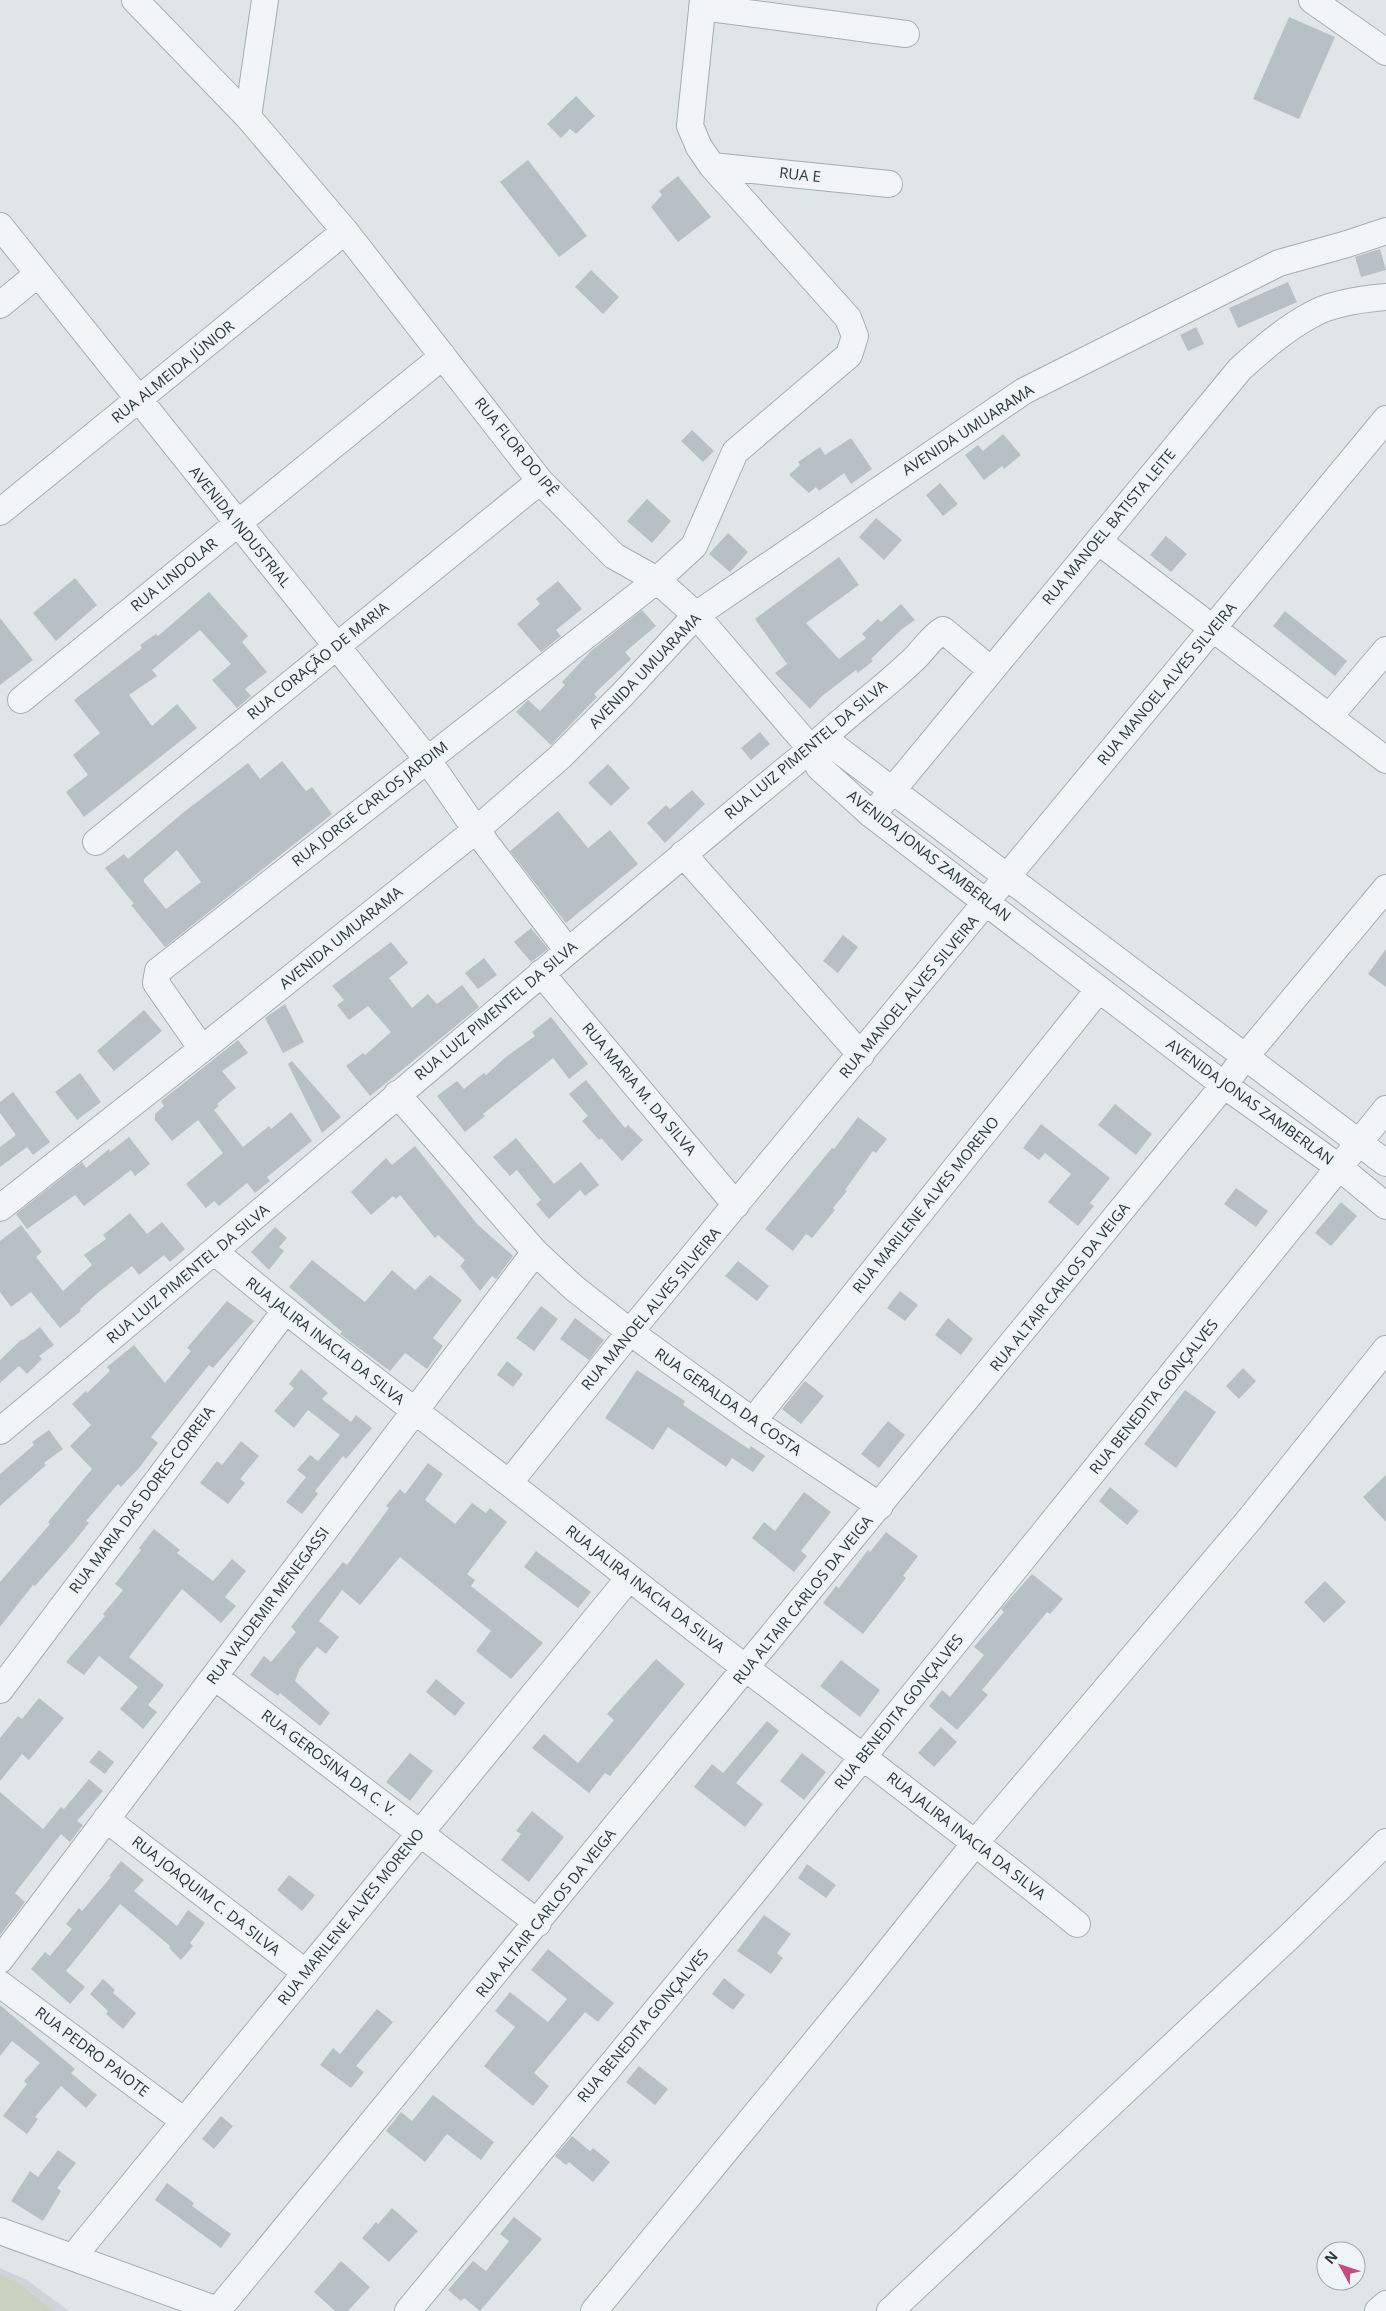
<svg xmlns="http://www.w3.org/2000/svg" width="1386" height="2311" font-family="'Open Sans',sans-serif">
<rect width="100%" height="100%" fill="#e0e6e8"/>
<path fill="#ced5da" d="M0 2268 27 2280 69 2311H0Z"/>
<path fill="#cad2c1" d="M0 2274 17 2282 53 2311H0Z"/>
<path fill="#b7c0c5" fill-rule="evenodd" d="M1289 17 1335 37 1299 119 1253 99Z
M576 96 595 116 576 134 570 129 561 138 547 124Z
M528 160 587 236 559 257 500 182Z
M678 176 711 217 678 242 651 207 662 195 659 191Z
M1380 249 1386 270 1361 277 1355 257Z
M591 270 619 297 603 314 575 287Z
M1288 282 1297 302 1238 328 1229 308Z
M1196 327 1204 344 1188 351 1180 335Z
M692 430 714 451 703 462 681 441Z
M1003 434 1021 455 1004 469 1002 466 984 480 965 455 978 445 983 451Z
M851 438 872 469 851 484 844 473 819 491 816 487 809 493 789 475 800 465 798 462 820 447 825 455Z
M940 483 958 504 943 516 926 495Z
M647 499 671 521 652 543 627 521Z
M876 518 902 540 884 560 859 537Z
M728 533 748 552 730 572 709 554Z
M1166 536 1187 554 1171 572 1150 555Z
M839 557 859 585 806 623 839 659 866 638 862 634 878 619 881 622 901 604 915 620 902 629 871 659 873 661 858 673 856 670 822 696 810 709 775 673 787 664 755 619Z
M75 578 97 605 56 641 33 613Z
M558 581 582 609 556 630 561 636 541 652 517 624 540 604 536 599Z
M209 592 248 636 242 642 267 672 245 689 251 696 237 708 212 680 231 664 200 630 152 670 157 676 129 695 152 726 177 704 197 728 84 817 66 792 88 775 73 755 100 733 74 700 142 648 140 645 156 634 158 636Z
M642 610 656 626 625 652 631 659 594 694 597 697 551 745 516 712 528 700 540 711 565 685 562 682 591 651Z
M1285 611 1347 661 1335 676 1273 626Z
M0 618 33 660 0 685Z
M760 732 770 744 751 760 741 748Z
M282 761 306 791 312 787 332 814 165 947 131 905 134 904 105 868 124 854 128 859 184 812 248 763 260 779ZM177 850 201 882 166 909 144 882V879Z
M608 764 630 788 611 806 588 783Z
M692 790 705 804 665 843 647 823 666 805 670 809Z
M558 811 588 848 610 830 638 864 566 923 510 851Z
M531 928 548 949 531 962 514 942Z
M843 935 858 947 838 973 823 961Z
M391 942 408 963 389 978 412 1008 428 994 437 1004 462 985 479 1007 370 1096 346 1066 363 1053 365 1055 391 1032 368 1006 349 1020 337 1005 344 1000 332 986Z
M1386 949V987L1368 974Z
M484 958 497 975 478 989 465 973Z
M285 1004 304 1042 283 1053 265 1018Z
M144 1010 162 1031 114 1071 97 1051Z
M551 1017 588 1064 569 1079 553 1058 483 1114 485 1116 465 1132 437 1096 457 1081 464 1089 484 1073 486 1075 506 1057 535 1036 532 1032Z
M238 1040 248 1053 222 1071 236 1088 217 1104 219 1106 214 1110 243 1147 269 1126 271 1129 291 1112 312 1141 267 1177 270 1181 255 1193 247 1183 219 1206 214 1201 206 1208 186 1184 223 1153 198 1120 172 1141 155 1120V1114L164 1106 161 1101Z
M292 1061 341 1117 322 1133 288 1064Z
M80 1073 101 1102 77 1120 55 1092Z
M586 1080 625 1128 628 1125 643 1140 622 1161 601 1138 599 1140 582 1121 588 1116 569 1094Z
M13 1092 50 1142 33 1155 27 1147 0 1167V1147L16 1135 0 1113V1102Z
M1115 1104 1152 1134 1136 1155 1098 1125Z
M858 1117 887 1139 876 1153 873 1151 845 1190 847 1191 833 1208 835 1210 812 1238 806 1234 793 1251 765 1229 832 1148 834 1149Z
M1041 1124 1110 1178 1090 1203 1094 1206 1078 1226 1048 1202 1071 1174 1045 1153 1039 1160 1023 1148Z
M129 1137 150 1164 135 1176 131 1170 84 1206 75 1195 27 1229 16 1214 82 1162 86 1168 109 1149 110 1152Z
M516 1138 554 1184 581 1162 599 1185 585 1196 580 1190 549 1219 536 1204 541 1200 517 1170 510 1176 493 1157Z
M415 1146 478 1225 513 1256 496 1279 492 1276 480 1291 460 1266 465 1260 438 1235 435 1238 400 1195 396 1199 393 1196 371 1215 351 1192 386 1158 392 1165Z
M1236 1188 1268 1211 1256 1227 1224 1204Z
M1341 1202 1357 1216 1331 1246 1315 1233Z
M130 1213 147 1234 162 1222 185 1249 170 1262 164 1255 139 1275 132 1266 100 1291 80 1309 81 1311 60 1328 31 1292 11 1307 0 1292V1241L21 1225 42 1252 36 1257 63 1291 92 1265 84 1255 106 1239 103 1235Z
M275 1227 287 1238 279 1247 284 1251 269 1270 251 1252Z
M312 1260 365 1302 392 1270 415 1290 430 1275 462 1300 433 1338 443 1346 427 1369 405 1353 390 1371 340 1334 342 1332 289 1287Z
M738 1261 769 1286 757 1301 725 1276Z
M900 1291 918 1305 905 1321 887 1308Z
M227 1301 254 1321 213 1368 209 1365 151 1437 158 1443 139 1468 121 1487 118 1484 86 1521 89 1523 73 1543 35 1586 33 1585 0 1627V1582L50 1524 48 1522 92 1469 70 1446 91 1425 72 1404 86 1391 87 1393 110 1371 107 1367 134 1345 165 1383 191 1351 187 1348Z
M541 1306 558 1319 534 1351 516 1338Z
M575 1318 604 1340 589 1360 560 1339Z
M948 1318 973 1339 961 1355 935 1335Z
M40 1327 54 1345 39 1356 42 1359 27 1374 19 1366 0 1383V1360L22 1339 23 1340Z
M507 1361 523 1374 513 1387 497 1375Z
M1243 1368 1256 1381 1239 1399 1226 1386Z
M301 1369 328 1393 322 1399 351 1422 356 1415 372 1428 346 1459 343 1456 315 1491 318 1494 302 1514 286 1502 306 1477 297 1470 310 1455 318 1461 340 1435 308 1410 294 1428 274 1411 294 1388 289 1384Z
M637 1370 685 1401 683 1405 749 1449 751 1446 765 1456 753 1472 732 1458 726 1467 668 1427 653 1450 605 1418Z
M805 1381 824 1396 801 1424 782 1409Z
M1185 1390 1216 1412 1176 1468 1144 1444Z
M888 1421 905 1435 879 1468 861 1454Z
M49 1430 63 1449 44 1463 46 1465 0 1506V1474L34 1445 32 1442Z
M241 1441 259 1456 240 1479 245 1483 228 1504 200 1483 217 1461 222 1465Z
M428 1463 443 1474 425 1500 455 1524 472 1503 486 1513 490 1508 507 1522 467 1574 475 1580 471 1586 543 1643 511 1679 476 1651 491 1631 400 1557 360 1605 342 1590 319 1621 339 1637 326 1654 317 1647 300 1668 295 1681 330 1713 320 1726 280 1693 278 1696 250 1675 264 1656 271 1662 296 1632 291 1627 304 1610 343 1562 347 1565 389 1508 386 1506 400 1489 405 1494Z
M1386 1475V1522L1363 1497Z
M1110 1487 1139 1511 1127 1525 1099 1501Z
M804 1492 831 1512 801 1551 807 1556 794 1572 752 1538 764 1522 775 1531Z
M154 1529 180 1550 177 1553 213 1581 232 1559 246 1571 225 1597 236 1606 221 1623 182 1589 129 1657 164 1685 148 1705 157 1712 143 1729 120 1709 138 1687 99 1656 84 1675 66 1662 105 1616 103 1614 123 1590 115 1584 141 1550 139 1548Z
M886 1532 918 1556 903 1576 906 1578 863 1634 823 1603 836 1586 839 1588 868 1550 870 1552Z
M536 1551 591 1592 578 1608 524 1567Z
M1032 1574 1063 1599 1050 1614 1047 1612 982 1690 988 1695 957 1730 929 1706 942 1690 950 1697 984 1655 974 1647 1004 1612 1001 1609Z
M1325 1581 1346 1602 1324 1623 1304 1602Z
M656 1659 685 1684 610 1776 605 1773 589 1793 532 1748 544 1734 578 1763 614 1720 607 1714Z
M841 1660 880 1690 860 1717 820 1686Z
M436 1679 465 1703 455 1716 426 1692Z
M39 1698 64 1718 29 1760 22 1754 0 1781V1738L18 1716 22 1719Z
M767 1721 779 1731 736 1783 763 1804 745 1827 694 1787 712 1764 723 1773Z
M941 1727 957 1742 934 1767 918 1753Z
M99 1750 114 1762 105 1774 89 1762Z
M410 1753 433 1771 410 1801 386 1782Z
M802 1753 826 1772 804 1800 780 1781Z
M89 1779 103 1791 77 1821 83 1825 70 1842 61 1834 15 1893 25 1902 0 1935V1792L43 1829 61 1807 64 1809Z
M532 1811 564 1837 529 1882 501 1860 521 1834 516 1831Z
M121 1861 144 1880 134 1891 177 1926 188 1910 205 1923 190 1943 193 1946 181 1960 169 1948 170 1946 120 1904 66 1971 85 1987 70 2004 31 1969 45 1952 50 1956 72 1929 66 1924 79 1908 82 1911 111 1877 109 1876Z
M807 1864 836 1885 826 1898 798 1878Z
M289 1875 315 1895 302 1911 277 1890Z
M764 1915 791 1934 777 1953 783 1958 771 1974 737 1951Z
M548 1949 614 2003 598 2022 585 2012 534 2073 549 2086 533 2106 484 2066 515 2027 495 2011 510 1992 548 2022 567 1999 531 1970Z
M724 1978 745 1995 733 2010 712 1994Z
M103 1979 115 1990 113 1993 136 2013 123 2029 106 2014 108 2011 90 1994Z
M0 2005 75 2069 71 2073 97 2095 86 2108 61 2086 35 2117 38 2119 27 2134 3 2116 27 2084 24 2081 40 2063 12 2041 0 2056Z
M377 2009 393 2022 356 2066 364 2072 351 2088 320 2065 333 2048 340 2054Z
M639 2066 668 2089 655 2105 626 2082Z
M433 2095 494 2142 481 2160 447 2134 425 2162 386 2131 401 2112 412 2121Z
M221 2116 233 2126 214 2149 202 2139Z
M572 2136 590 2151 593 2148 610 2162 593 2182 569 2162 566 2165 555 2156Z
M58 2150 76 2163 57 2188 61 2191 43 2221 11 2201 30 2171 38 2177Z
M167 2183 194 2203 192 2206 231 2234 221 2248 155 2200Z
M392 2208 418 2231 389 2262 362 2238 376 2222 378 2224Z
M514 2217 542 2239 480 2311 464 2298 461 2301 448 2290 473 2261 486 2271 509 2241 500 2234Z
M341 2261 370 2287 348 2311H335L314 2292Z"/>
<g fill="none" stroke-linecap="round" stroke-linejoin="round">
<g stroke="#a5aeb2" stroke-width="28">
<path id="minor" d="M135 0 248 117 345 231 540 481 614 556 657 580 696 615 811 749 819 767 872 815 1224 1085 1340 1168 1386 1206
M1312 0 1386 52
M702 7 906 34
M248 117 265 0
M712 166 889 184
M0 226 427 759 476 830 568 951
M0 305 38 274
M0 512 345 231
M1098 541 1386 760
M21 700 443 356
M1329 717 1386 650
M811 749 835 747 1386 1163
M872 815 1240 369C1262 349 1285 329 1311 315 1331 303 1363 299 1386 297
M96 842 540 481
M683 854 861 1055
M541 973 736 1205
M202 1049 156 983 158 971 657 580 694 546 735 452 849 355 855 336 848 318 712 166 699 147 690 126 703 0
M397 1094 535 1252 574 1288 630 1332 753 1421 880 1506
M0 1208 202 1049 476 830 560 757 622 695 696 615 1024 391 1279 263 1347 244 1386 231
M215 1252C310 1332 410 1407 509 1483 588 1544 666 1608 747 1669 857 1753 969 1836 1077 1924
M753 1421 1099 989
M0 1431C271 1205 538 973 811 749 843 717 881 691 913 660 924 650 930 638 943 630L991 670
M509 1483 630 1332 1386 419
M215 1677 538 1923
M0 1690 285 1311
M106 1819 306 1973
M0 1960 535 1252
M0 1984 184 2121
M0 2231 220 2311
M73 2257 629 1578
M218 2310 1224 1085 1245 1057 1386 888
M408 2311 753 1893 1386 1109
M594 2311 861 1986 976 1842 1249 1520 1386 1349
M890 2311 1292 1934 1386 1842
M1378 2311 1386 2304"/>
</g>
<use href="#minor" stroke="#f2f5f7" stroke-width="26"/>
</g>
<g text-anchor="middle" stroke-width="4" stroke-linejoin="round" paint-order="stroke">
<g font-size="15" fill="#29373f" stroke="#eff4f6">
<text transform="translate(800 175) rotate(6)" y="5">RUA E</text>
<text transform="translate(173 372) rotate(-39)" y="5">RUA ALMEIDA JÚNIOR</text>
<text transform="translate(968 430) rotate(-33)" y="5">AVENIDA UMUARAMA</text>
<text transform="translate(516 447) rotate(51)" y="5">RUA FLOR DO IPÊ</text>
<text transform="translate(240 527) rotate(51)" y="5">AVENIDA INDUSTRIAL</text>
<text transform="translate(1109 527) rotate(-50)" y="5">RUA MANOEL BATISTA LEITE</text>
<text transform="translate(174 575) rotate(-39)" y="5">RUA LINDOLAR</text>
<text transform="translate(318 661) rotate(-39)" y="5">RUA CORAÇÃO DE MARIA</text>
<text transform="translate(645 671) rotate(-46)" y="5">AVENIDA UMUARAMA</text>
<text transform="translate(1167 684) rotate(-50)" y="5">RUA MANOEL ALVES SILVEIRA</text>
<text transform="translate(806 750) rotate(-40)" y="5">RUA LUIZ PIMENTEL DA SILVA</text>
<text transform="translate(370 804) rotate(-38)" y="5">RUA JORGE CARLOS JARDIM</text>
<text transform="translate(929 856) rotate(38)" y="5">AVENIDA JONAS ZAMBERLAN</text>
<text transform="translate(341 938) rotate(-39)" y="5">AVENIDA UMUARAMA</text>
<text transform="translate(909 997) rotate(-50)" y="5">RUA MANOEL ALVES SILVEIRA</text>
<text transform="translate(496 1011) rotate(-40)" y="5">RUA LUIZ PIMENTEL DA SILVA</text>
<text transform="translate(639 1089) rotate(50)" y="5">RUA MARIA M. DA SILVA</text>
<text transform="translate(1250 1102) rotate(36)" y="5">AVENIDA JONAS ZAMBERLAN</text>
<text transform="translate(926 1205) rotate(-51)" y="5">RUA MARILENE ALVES MORENO</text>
<text transform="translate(188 1274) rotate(-40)" y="5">RUA LUIZ PIMENTEL DA SILVA</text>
<text transform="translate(1060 1287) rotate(-51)" y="5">RUA ALTAIR CARLOS DA VEIGA</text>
<text transform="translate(651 1309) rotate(-50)" y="5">RUA MANOEL ALVES SILVEIRA</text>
<text transform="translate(325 1341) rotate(38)" y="5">RUA JALIRA INACIA DA SILVA</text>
<text transform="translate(1154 1397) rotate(-51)" y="5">RUA BENEDITA GONÇALVES</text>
<text transform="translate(728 1402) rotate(35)" y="5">RUA GERALDA DA COSTA</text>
<text transform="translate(142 1500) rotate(-53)" y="5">RUA MARIA DAS DORES CORREIA</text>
<text transform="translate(645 1589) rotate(38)" y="5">RUA JALIRA INACIA DA SILVA</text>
<text transform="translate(803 1600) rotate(-51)" y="5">RUA ALTAIR CARLOS DA VEIGA</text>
<text transform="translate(268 1606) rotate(-53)" y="5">RUA VALDEMIR MENEGASSI</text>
<text transform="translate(899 1712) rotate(-51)" y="5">RUA BENEDITA GONÇALVES</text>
<text transform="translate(329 1763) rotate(37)" y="5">RUA GEROSINA DA C. V.</text>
<text transform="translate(966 1836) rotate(38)" y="5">RUA JALIRA INACIA DA SILVA</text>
<text transform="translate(206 1896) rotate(38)" y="5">RUA JOAQUIM C. DA SILVA</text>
<text transform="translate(546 1913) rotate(-51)" y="5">RUA ALTAIR CARLOS DA VEIGA</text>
<text transform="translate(351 1917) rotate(-51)" y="5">RUA MARILENE ALVES MORENO</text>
<text transform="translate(643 2026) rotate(-50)" y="5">RUA BENEDITA GONÇALVES</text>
<text transform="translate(92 2052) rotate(37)" y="5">RUA PEDRO PAIOTE</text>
</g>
</g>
<g transform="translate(1341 2266) rotate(310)"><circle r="24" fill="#eff4f6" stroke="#a0a8ad"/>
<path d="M0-4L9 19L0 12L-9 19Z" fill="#c74b82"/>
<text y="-8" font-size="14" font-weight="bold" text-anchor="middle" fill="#29373f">N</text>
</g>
</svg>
